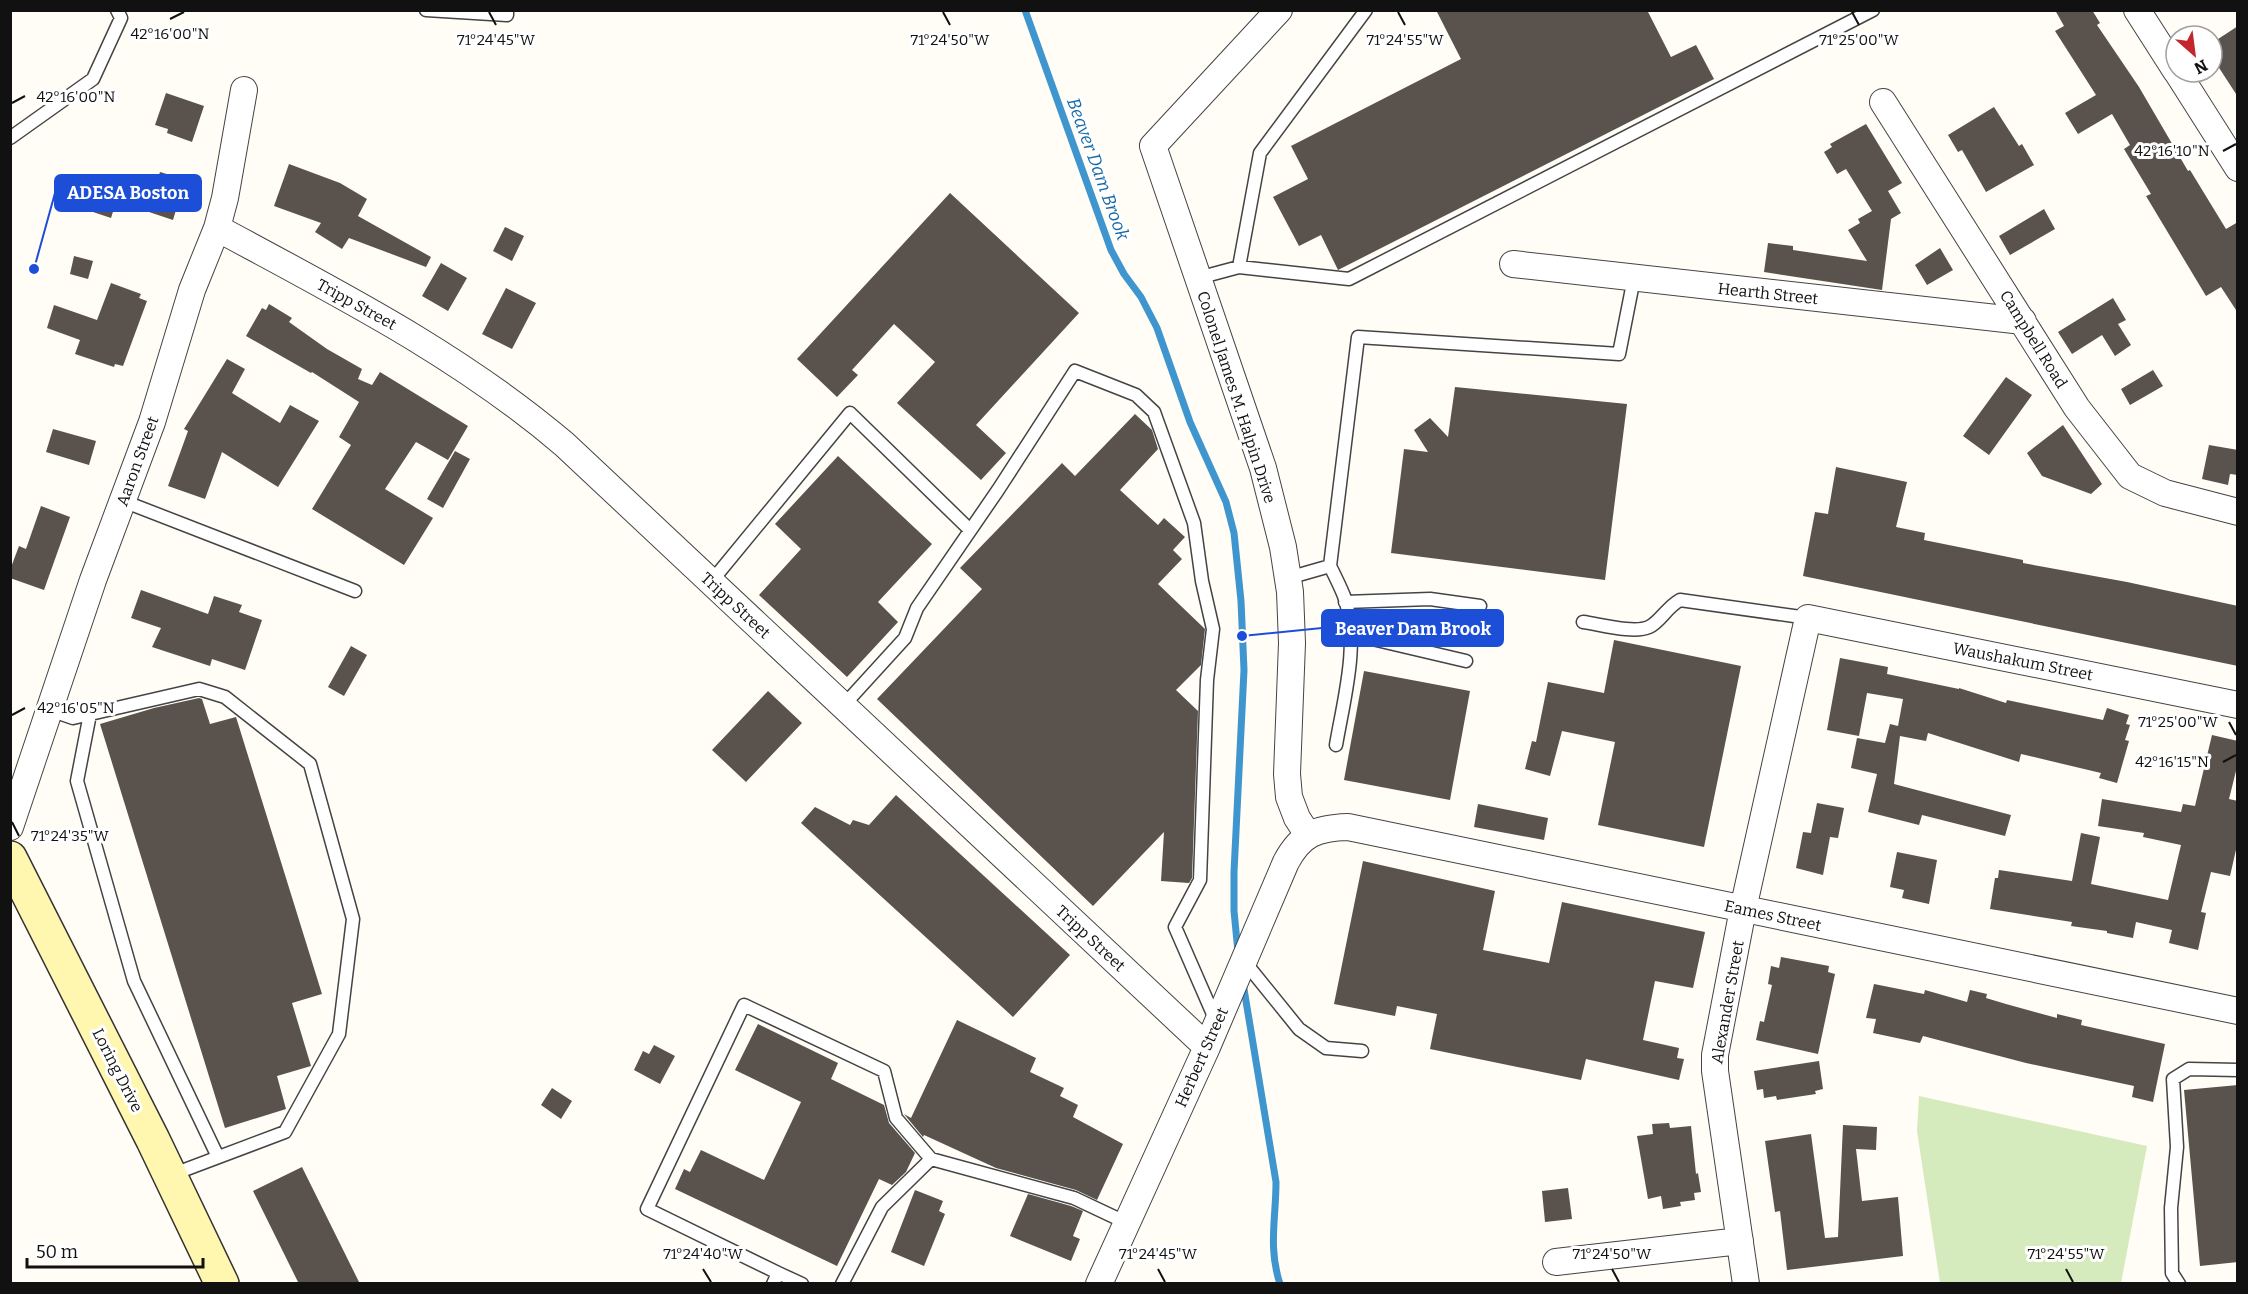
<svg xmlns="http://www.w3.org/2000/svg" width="2248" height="1294" font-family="Bitter,serif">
<rect width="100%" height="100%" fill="#fffdf5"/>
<path fill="#d5ebbd" d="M1919 1096 2147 1146 2121 1283H1940L1917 1131Z"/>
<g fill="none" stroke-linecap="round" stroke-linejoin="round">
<path stroke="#3f96cf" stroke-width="7" d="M1025 10 1111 250 1124 274 1141 297 1157 328 1190 422 1226 502 1234 533 1241 601 1244 670 1234 872V911L1238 952
M1243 983 1276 1182C1276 1219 1268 1247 1280 1284"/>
</g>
<path fill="#5a524d" d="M1436 10H1647L1671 57 1696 45 1714 79 1338 270 1321 235 1299 246 1273 197 1308 179 1291 146 1461 59Z
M2055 10H2092L2100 23 2097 25 2139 87 2188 171 2190 170 2226 229 2238 222V313L2221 287 2206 296 2146 196 2151 194 2124 149 2130 145 2112 114 2078 134 2065 113 2096 95 2055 31 2064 26Z
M2238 26V97L2212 57V43Z
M166 93 204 106 192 142 167 133 168 129 155 125Z
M1994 107 2019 146 2022 144 2034 165 1986 192 1962 150 1958 152 1948 135Z
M1866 124 1902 183 1888 191 1901 213 1891 219 1882 290 1764 272 1768 243 1793 246V250L1867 261 1848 230 1860 223 1858 219 1872 211 1846 169 1837 174 1824 152 1832 147 1830 144Z
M289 164 340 183 367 199 358 216 431 257 426 267 349 238 342 249 315 232 321 223 274 206Z
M160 172 180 178 176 188 182 190 173 220 143 210 153 180 157 181Z
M97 190 118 196 111 218 90 211Z
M950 193 1079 313 976 425 1006 453 981 480 897 403 935 362 894 324 852 370 858 375 837 397 797 359Z
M2044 209 2055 229 2010 255 1999 236Z
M505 227 524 236 512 261 493 251Z
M1940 248 1953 270 1927 285 1915 265Z
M74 256 93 261 88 279 70 274Z
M441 263 467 278 448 311 422 296Z
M111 283 141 294 139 298 147 301 123 366 115 364 114 367 75 354 80 340 47 328 54 305 97 320Z
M506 288 536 303 512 349 482 334Z
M2113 298 2126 320 2118 324 2131 345 2115 356 2102 335 2072 354 2058 332Z
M269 304 292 318 289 322 327 349 362 369 358 379 372 385 380 372 468 426 448 460 416 442 385 489 433 518 404 565 312 509 351 445 339 437 359 402 312 372 311 373 246 336 262 308 266 310Z
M227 359 245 369 232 393 280 423 290 405 319 421 278 487 222 452 205 499 168 486 188 431 184 429Z
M2153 370 2163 386 2130 405 2121 389Z
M2006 377 2032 395 1989 455 1963 436Z
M1455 387 1627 404 1605 580 1391 553 1404 449 1428 452 1414 430 1430 418 1448 437Z
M1135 414 1152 430 1158 449 1120 490 1158 525 1164 518 1185 537 1173 550 1182 559 1158 584 1205 629 1201 665 1176 690 1198 711 1192 878 1189 883 1161 881 1164 832 1093 906 877 699 982 589 960 568 1062 463 1075 476Z
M2063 425 2102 484 2091 494 2042 476 2027 453Z
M53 429 96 441 89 465 46 452Z
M2209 445 2238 450V475L2230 474 2228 485 2202 479Z
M455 451 470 459 443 508 427 499Z
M838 456 932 544 878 602 898 622 847 677 759 595 801 549 775 524Z
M1836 467 1907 482 1896 527 1925 533 1924 540 2023 560V563L2127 582 2238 606V666L1803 576 1815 512 1828 514Z
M41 506 70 517 44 590 10 578V570L19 546 26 549Z
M141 590 208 614 214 596 242 605 239 612 262 620 245 670 212 659 210 666 152 647 161 628 131 618Z
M1614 640 1741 666 1704 847 1598 825 1615 742 1562 731 1550 776 1525 769 1532 741 1536 742 1548 682 1604 693Z
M351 646 367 655 344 696 328 687Z
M1840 658 1888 667 1887 674 1959 689V688L2006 703 2007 700 2103 720 2107 708 2129 715 2126 724 2130 725 2125 740 2129 741 2117 783 2099 778 2101 773 2021 754 2019 762 1928 733 1926 741 1900 736 1894 784 2011 815 2005 836 1922 815 1919 825 1868 812 1877 774 1851 768 1857 738 1885 743 1890 724 1898 726 1903 699 1867 693 1859 736 1827 730Z
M1364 671 1470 691 1450 800 1344 780Z
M768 691 802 723 746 782 712 750Z
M199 698 202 699 210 724 236 717 322 994 292 1003 311 1066 277 1076 286 1109 225 1128 100 724 154 708Z
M2212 735 2238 741V763L2229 799 2238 801V841L2230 876 2211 872 2201 912 2206 913 2198 950 2169 943 2172 930 2136 922 2133 938 2107 933V931L2071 926 2072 922 1990 909 1995 878H1998L1999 870 2072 881 2081 833 2100 837 2091 884 2168 900 2181 845 2143 837 2144 833 2098 826 2102 799 2181 812 2183 804 2195 806Z
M896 795 1070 955 1013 1017 801 823 815 807 850 825 853 820 869 825Z
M1817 803 1844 808 1838 838 1830 837 1823 875 1796 868 1803 832 1811 833Z
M1478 804 1548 818 1544 840 1474 827Z
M1897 852 1937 860 1929 904 1902 898 1904 890 1890 887Z
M1363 861 1495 891 1483 950 1549 963 1562 902 1705 932 1693 988 1655 981 1643 1040 1679 1048 1677 1058 1684 1059 1679 1080 1586 1059 1581 1080 1430 1049 1437 1014 1397 1006 1395 1016 1334 1004Z
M1781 957 1829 966 1828 972 1835 974 1818 1054 1756 1040 1760 1021 1764 1022 1772 985 1768 984 1771 966 1779 968Z
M1874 984 1924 994 1925 990 1967 1002 1970 990 1987 994 1986 998 2006 1004 2057 1018V1014L2082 1020 2081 1025 2165 1044 2153 1102 2132 1097 2134 1086 2026 1063 1923 1036 1920 1043 1873 1033 1876 1019 1866 1018Z
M957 1020 1036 1058 1030 1072 1064 1088 1060 1096 1078 1105 1073 1117 1123 1144 1097 1200 1076 1190 996 1168 924 1135 923 1137 904 1114 911 1118Z
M758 1024 838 1063 831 1079 884 1105 889 1123 915 1153 906 1172 892 1185 879 1179 837 1266 675 1189 684 1169 690 1172 701 1150 764 1180 801 1102 735 1070Z
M654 1045 675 1056 660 1084 634 1070 643 1051 649 1054Z
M1819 1061 1823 1089 1815 1091 1816 1094 1777 1100 1776 1096 1764 1098 1763 1089 1757 1090 1754 1071Z
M2238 1085V1262L2200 1266 2184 1090Z
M552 1088 572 1101 561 1119 541 1105Z
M1669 1123 1670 1128 1691 1126 1696 1174 1698 1173 1701 1192 1694 1193 1695 1200 1680 1202 1681 1206 1663 1209 1661 1196 1648 1199 1637 1136 1653 1134 1652 1124Z
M1843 1125 1877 1127 1876 1150 1856 1149 1862 1201 1898 1197 1903 1256 1787 1270 1780 1211 1775 1212 1765 1141 1811 1134 1825 1238 1838 1237Z
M302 1167 360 1284H299L253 1191Z
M1568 1188 1572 1219 1545 1222 1542 1191Z
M915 1190 943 1201 939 1211 945 1214 924 1266 891 1252Z
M1028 1194 1071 1206 1083 1211 1073 1236 1080 1239 1071 1261 1010 1236Z"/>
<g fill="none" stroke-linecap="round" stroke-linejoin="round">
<g stroke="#444" stroke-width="15">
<path id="lane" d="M426 10 507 15V10
M10 138 93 79 121 18 117 10
M1239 267 1260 153 1366 10
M1198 278 1239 267 1349 279 1873 10
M123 501 355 591
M1330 566C1335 576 1340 586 1344 596 1360 643 1344 698 1336 745
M1288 578 1330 566 1358 337 1619 354 1634 278
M711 582 850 413 970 530
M1345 602 1430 599 1480 606
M1583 622C1599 624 1634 634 1649 627 1660 622 1667 607 1680 600L1808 618
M1351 634 1466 661
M843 706 905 638 917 608 998 490 1075 371 1136 395 1154 412 1194 523 1202 581 1213 629 1207 680 1200 880 1175 927 1216 1021
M50 710 73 718 199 689 225 697 310 764 353 919 339 1034 285 1132 171 1175
M90 714 77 781 134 981 218 1157
M1244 961 1299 1029 1326 1048 1362 1051
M778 1273 802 1284
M773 1284 778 1273 647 1209 744 1005 884 1071 896 1118 931 1159
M842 1284 882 1207 931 1159 1074 1198 1127 1223
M2179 1284 2172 1273 2171 1208 2177 1147 2173 1079 2189 1069 2238 1070"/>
</g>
<g stroke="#444" stroke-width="28">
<path id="street" d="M1279 10 1153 146 1263 468 1283 547 1290 592 1292 643 1287 774 1289 797 1297 818 1308 835
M2137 10 2176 71
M2177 72 2238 168
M1883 102 2077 408 2130 476 2165 493 2238 512
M217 228C339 294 458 354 564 444L1207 1047
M1513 264 2023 321
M10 827 93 580 152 422 192 290 217 228 225 198 244 90
M1556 1262 1740 1241
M1099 1284 1207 1047 1286 862C1301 834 1316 828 1348 827L2238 1011
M1746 1284 1715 1071V1055L1743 909 1808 618 2238 705"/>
</g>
<g stroke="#333" stroke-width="36">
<path id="secondary" d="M10 858 153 1140 222 1284"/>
</g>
<use href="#lane" stroke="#fff" stroke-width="12"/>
<use href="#street" stroke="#fff" stroke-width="26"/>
<use href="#secondary" stroke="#fff6b0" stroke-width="33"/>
</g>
<path fill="none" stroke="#111" stroke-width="2" d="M489 12 496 25M943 12 950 25M1398 12 1405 25M1852 12 1859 25M170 19 184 12M12 103 25 96M2223 151 2236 144M12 715 25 708M2229 722 2236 735M2223 762 2236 755M12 822 19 836M703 1269 711 1282M1158 1269 1165 1282M1612 1269 1619 1282M2066 1269 2073 1282"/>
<g text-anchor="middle" stroke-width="6" stroke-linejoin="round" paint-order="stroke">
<g font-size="16" fill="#111" stroke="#fff">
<text transform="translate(1768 293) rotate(6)" y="6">Hearth Street</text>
<text transform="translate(357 304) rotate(29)" y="6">Tripp Street</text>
<text transform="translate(2034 339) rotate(58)" y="6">Campbell Road</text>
<text transform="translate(1237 397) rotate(72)" y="6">Colonel James M. Halpin Drive</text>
<text transform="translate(137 461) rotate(-70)" y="6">Aaron Street</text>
<text transform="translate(736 605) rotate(43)" y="6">Tripp Street</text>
<text transform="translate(2023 661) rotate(11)" y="6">Waushakum Street</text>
<text transform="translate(1773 915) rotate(12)" y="6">Eames Street</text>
<text transform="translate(1091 938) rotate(43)" y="6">Tripp Street</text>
<text transform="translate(1727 1002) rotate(-80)" y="6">Alexander Street</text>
<text transform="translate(1201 1057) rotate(-66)" y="6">Herbert Street</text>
<text transform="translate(118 1070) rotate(63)" y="6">Loring Drive</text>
</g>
<g font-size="18" font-style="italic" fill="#1768a6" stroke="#fff">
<text transform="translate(1098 169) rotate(70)" y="6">Beaver Dam Brook</text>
</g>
</g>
<g font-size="15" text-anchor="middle" fill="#111" stroke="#fff" stroke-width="6" stroke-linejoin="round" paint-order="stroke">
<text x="170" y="39">42°16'00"N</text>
<text x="496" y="45">71°24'45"W</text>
<text x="950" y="45">71°24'50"W</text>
<text x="1405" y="45">71°24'55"W</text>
<text x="1859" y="45">71°25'00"W</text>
<text x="76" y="102">42°16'00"N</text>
<text x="2172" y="156">42°16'10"N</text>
<text x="76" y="713">42°16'05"N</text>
<text x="2178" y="727">71°25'00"W</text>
<text x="2172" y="767">42°16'15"N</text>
<text x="70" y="841">71°24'35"W</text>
<text x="703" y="1259">71°24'40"W</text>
<text x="1158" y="1259">71°24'45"W</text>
<text x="1612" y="1259">71°24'50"W</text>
<text x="2066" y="1259">71°24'55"W</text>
</g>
<path fill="none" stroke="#1d4ed8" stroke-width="2" d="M34 269L55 193M1242 636L1322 628"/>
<g fill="#1d4ed8" stroke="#fff" stroke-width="2">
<circle cx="34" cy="269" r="6"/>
<circle cx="1242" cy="636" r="6"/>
</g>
<g fill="#1d4ed8" stroke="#1d4ed8" stroke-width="2">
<rect x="55" y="175" width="146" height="36" rx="6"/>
<rect x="1322" y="610" width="181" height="36" rx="6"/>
</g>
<g font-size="18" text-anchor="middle" font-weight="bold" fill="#fff">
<text x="128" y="199">ADESA Boston</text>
<text x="1413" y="635">Beaver Dam Brook</text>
</g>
<rect width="2248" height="1294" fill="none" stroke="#111111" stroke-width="24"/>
<g transform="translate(2194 54) rotate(152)"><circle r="28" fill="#ffffff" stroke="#a0a0a0" stroke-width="1.5"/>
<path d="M0-4.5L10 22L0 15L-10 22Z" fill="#c4262e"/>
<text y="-9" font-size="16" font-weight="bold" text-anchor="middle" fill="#111111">N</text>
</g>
<path d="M27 1258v9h176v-9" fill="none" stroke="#111111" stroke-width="3"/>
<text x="36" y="1258" font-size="18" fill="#111111" stroke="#ffffff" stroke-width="4.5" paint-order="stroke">50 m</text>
</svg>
